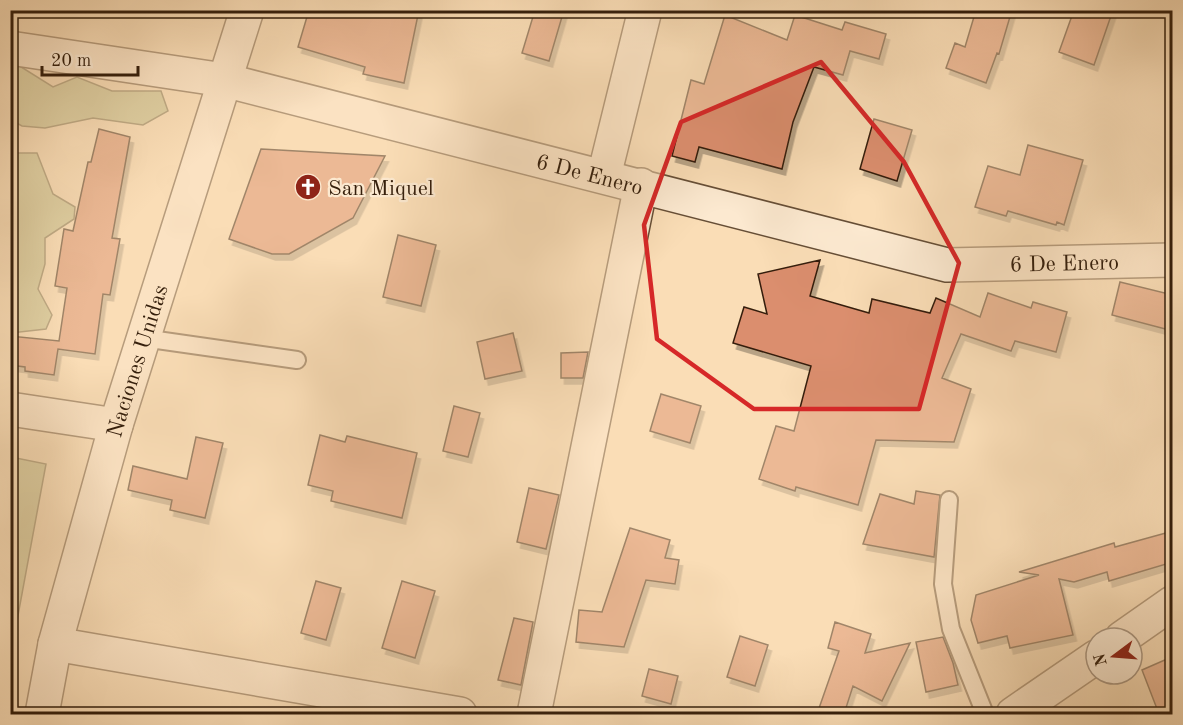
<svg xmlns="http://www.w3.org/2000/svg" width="1183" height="725" font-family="'Old Standard TT',serif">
<defs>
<filter id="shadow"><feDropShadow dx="3.5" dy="6" stdDeviation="0" flood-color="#0004"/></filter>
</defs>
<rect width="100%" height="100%" fill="#faddb6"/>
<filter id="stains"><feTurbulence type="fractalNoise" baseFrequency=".00333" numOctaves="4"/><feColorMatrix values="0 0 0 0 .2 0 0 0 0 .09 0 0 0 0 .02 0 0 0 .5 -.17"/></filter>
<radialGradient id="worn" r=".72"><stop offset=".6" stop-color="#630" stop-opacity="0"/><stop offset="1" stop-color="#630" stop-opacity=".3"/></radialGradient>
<path fill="#c1c08c" stroke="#7b704c" stroke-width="1.5" d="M10 60 53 87 77 77 112 91H161L168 111 143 125 93 118 45 128 22 126 11 120Z
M15 153H37L53 194 75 207 74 219 45 238V264L38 289 52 315 46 329 11 333 10 208 14 204Z
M11 457 46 464 14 637 10 636Z"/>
<path fill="#db8e6e" stroke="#351f0c" stroke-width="1.5" filter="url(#shadow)" d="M309 10H419L404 83 363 74 365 67 298 47Z
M535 10H564L549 61 522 53Z
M976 10H1012L999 54 997 53 986 83 946 68 955 43 965 47Z
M1074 10H1113L1094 65 1059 52Z
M725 15 787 40 795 15 842 30 845 22 886 34 879 59 850 51 843 75 814 67 793 122 782 169 699 147 695 162 672 156 691 80 704 84Z
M874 119 912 130 897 181 860 169Z
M99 129 130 137 112 238 120 239 110 295 103 294 95 354 58 349 54 375 25 371V367L10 365V336L59 341 67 288 55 286 64 229 73 231 88 162H91Z
M1028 145 1083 160 1064 225 1057 222 1056 225 1008 211 1006 216 975 207 988 166 1020 175Z
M261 149 385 156 353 218 289 254H272L229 239Z
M398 235 436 245 421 306 383 297Z
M820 260 810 296 869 313 872 299 930 313 936 298 980 317 988 293 1031 308 1033 302 1067 312 1056 352 1015 341 1011 351 961 334 942 378 971 389 954 442 876 440 858 505 796 487 795 491 759 479 776 426 794 431 811 366 733 343 744 307 767 314 758 274Z
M1120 282 1173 295V331L1112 315Z
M513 333 522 371 485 379 477 342Z
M588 352 583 378H561V353Z
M661 394 701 406 690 443 650 431Z
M454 406 480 413 468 457 443 451Z
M320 435 345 442 347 436 417 453 402 518 331 501 333 491 308 485Z
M196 437 223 443 205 518 170 510 172 500 128 490 133 466 187 479Z
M529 488 559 495 546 549 517 542Z
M916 491 940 495 934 557 863 544 880 494 914 504Z
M630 528 670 540 665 558 679 560 675 584 646 580 624 647 576 642 579 610 602 612Z
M1173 531V562L1109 581 1107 572 1074 582 1059 579 1073 635 1010 648 1007 636 978 643 971 620 976 595 1039 575 1019 572 1114 543 1115 547Z
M316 581 341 588 326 640 301 633Z
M402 581 435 591 415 658 382 648Z
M514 618 533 622 521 685 498 680Z
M835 622 871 634 865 653 910 643 882 701 853 686 844 714H817L839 651 828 648Z
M740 636 768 645 755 686 727 677Z
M943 637 953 663 958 685 926 692 916 642Z
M1167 659 1173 674V714H1159L1142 670Z
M649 669 678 676 671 704 642 696Z"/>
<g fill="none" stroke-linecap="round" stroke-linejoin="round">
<g stroke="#664e36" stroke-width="20">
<path id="service" d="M143 338 297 360
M949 500 943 584 951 629 985 714"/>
</g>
<g stroke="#664e36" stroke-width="36">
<g id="minor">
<path id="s1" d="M10 48 224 80 947 265 1172 260"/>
<path d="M604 176 645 10"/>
<path d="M10 409 116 425"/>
<path d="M1122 638 1172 603"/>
<path d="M55 644 460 714"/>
<path d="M534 714 641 185"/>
<path d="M1013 714 1096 657"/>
</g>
</g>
<g stroke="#664e36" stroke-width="36">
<g id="tertiary">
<path id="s2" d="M42 714 55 644 116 425 247 10"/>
</g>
</g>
<use href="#service" stroke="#fce9d0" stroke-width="16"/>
<use href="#minor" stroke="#fce9d0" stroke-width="33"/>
<use href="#tertiary" stroke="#fce9d0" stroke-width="33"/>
</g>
<path d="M0 0H1183V725H0ZM821 62 904 162 959 263 919 409H754L657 339 644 225 681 122Z" fill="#faddb6" fill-opacity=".55" fill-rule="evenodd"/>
<path fill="none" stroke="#d62828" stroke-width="4.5" stroke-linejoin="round" d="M821 62 904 162 959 263 919 409H754L657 339 644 225 681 122Z"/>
<defs>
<g id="church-disc" transform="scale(1.35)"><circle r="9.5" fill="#8f2418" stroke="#fce9d0"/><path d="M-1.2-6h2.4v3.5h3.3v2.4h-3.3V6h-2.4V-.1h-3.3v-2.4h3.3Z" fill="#fff"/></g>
</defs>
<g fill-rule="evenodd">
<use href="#church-disc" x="308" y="187"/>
</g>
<g text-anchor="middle" stroke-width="4.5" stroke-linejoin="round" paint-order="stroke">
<g font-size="22" fill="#351f0c" stroke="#fce9d0">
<text dy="8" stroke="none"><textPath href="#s1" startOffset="594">6 De Enero</textPath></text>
<text dy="8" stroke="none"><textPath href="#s1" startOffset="1080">6 De Enero</textPath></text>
<text dy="8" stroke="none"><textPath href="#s2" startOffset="366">Naciones Unidas</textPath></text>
</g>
<g font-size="22" fill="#351f0c" stroke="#fce9d0" text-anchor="start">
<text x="328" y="195">San Miquel</text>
</g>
</g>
<rect width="1183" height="725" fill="none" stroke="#faddb6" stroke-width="36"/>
<rect x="12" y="12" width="1159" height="701" fill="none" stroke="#351f0c" stroke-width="3"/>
<rect x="18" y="18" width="1147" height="689" fill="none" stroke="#351f0c" stroke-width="1.5"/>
<g transform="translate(1114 656) rotate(254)"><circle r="28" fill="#fce9d0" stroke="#ac9882" stroke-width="1.5"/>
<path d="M0-4.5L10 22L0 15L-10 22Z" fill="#8f2418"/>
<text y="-9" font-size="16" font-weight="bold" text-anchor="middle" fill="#351f0c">N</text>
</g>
<path d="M42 66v9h96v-9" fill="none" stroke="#351f0c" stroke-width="3"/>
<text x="51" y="66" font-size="18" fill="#351f0c" stroke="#fce9d0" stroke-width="4.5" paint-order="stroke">20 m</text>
<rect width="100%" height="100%" filter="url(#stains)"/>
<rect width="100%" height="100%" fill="url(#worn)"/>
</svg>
